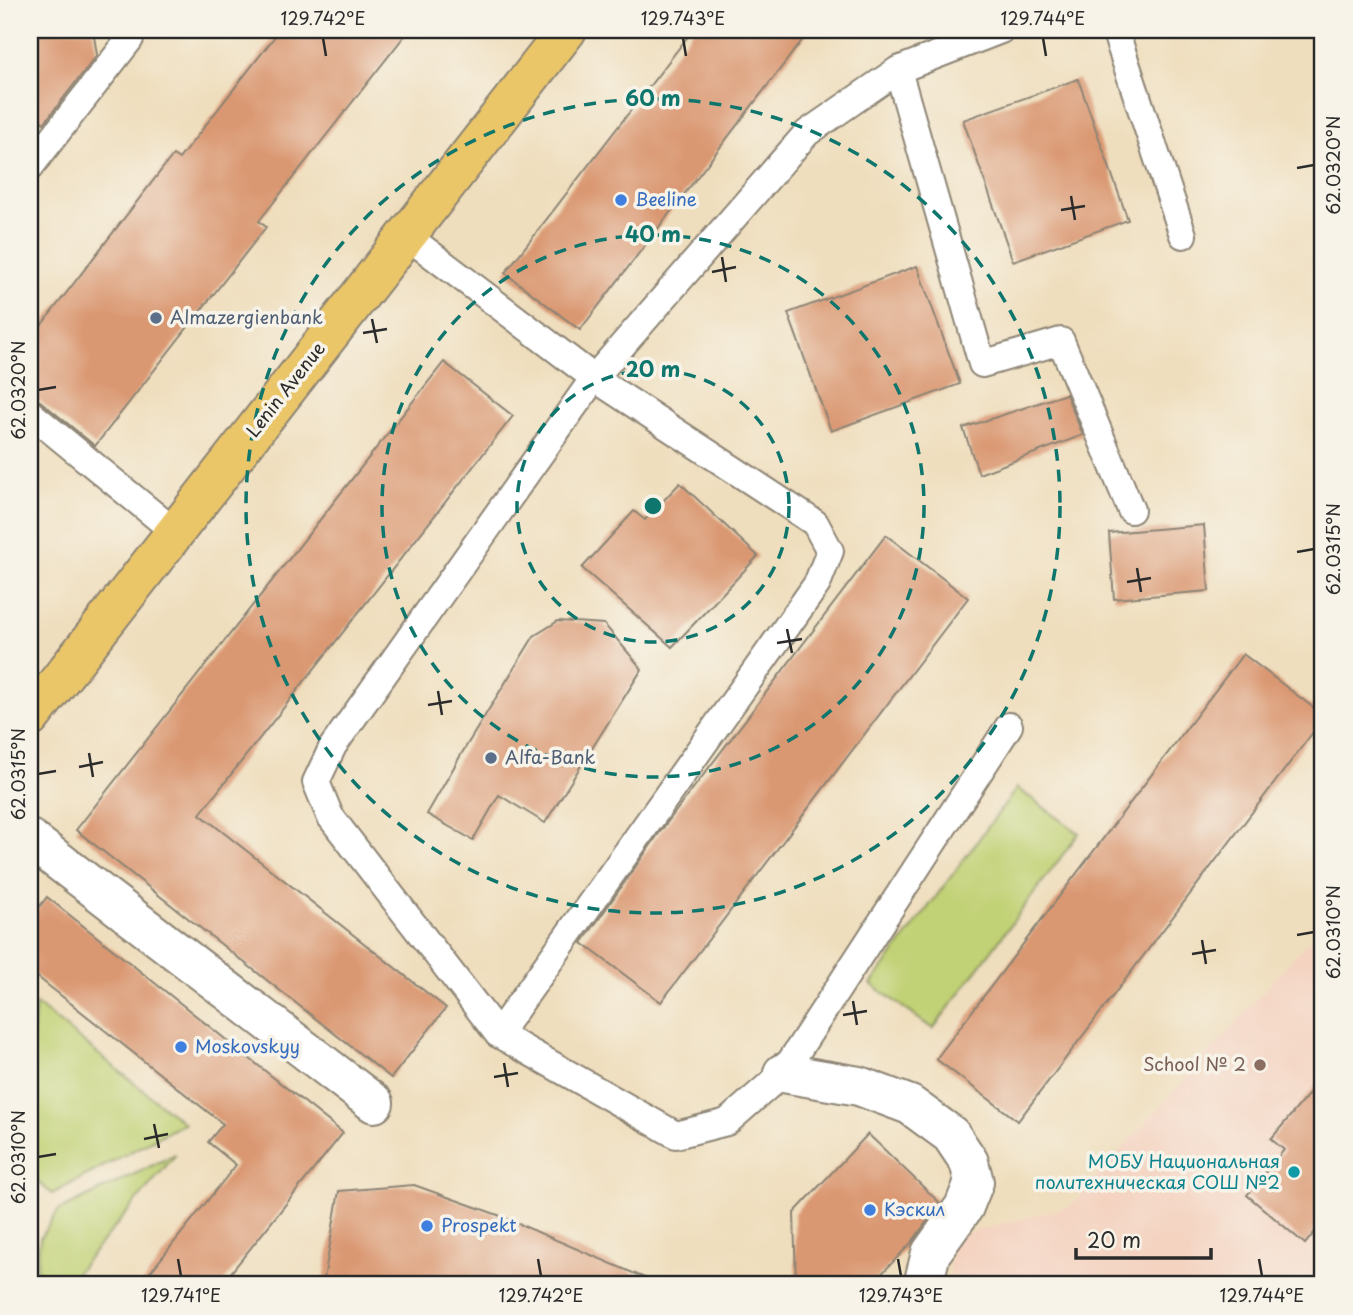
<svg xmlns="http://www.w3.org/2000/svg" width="1353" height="1315" font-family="'Playpen Sans',sans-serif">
<rect width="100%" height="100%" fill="#f7f3e8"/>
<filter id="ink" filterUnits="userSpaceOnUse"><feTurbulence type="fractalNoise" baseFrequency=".0143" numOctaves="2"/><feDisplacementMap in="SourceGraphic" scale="14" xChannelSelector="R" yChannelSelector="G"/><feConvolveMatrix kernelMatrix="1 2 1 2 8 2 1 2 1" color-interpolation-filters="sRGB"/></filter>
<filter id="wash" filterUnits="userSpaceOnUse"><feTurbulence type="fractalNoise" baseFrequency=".00686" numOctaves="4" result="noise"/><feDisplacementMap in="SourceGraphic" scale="28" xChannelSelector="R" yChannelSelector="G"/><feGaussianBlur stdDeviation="1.57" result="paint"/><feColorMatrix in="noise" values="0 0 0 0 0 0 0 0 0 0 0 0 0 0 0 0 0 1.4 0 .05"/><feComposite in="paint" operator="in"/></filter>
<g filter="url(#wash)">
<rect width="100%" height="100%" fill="#efdebd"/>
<path fill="#f4d3c1" d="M1323 925V1285H948L952 1237 1071 1206Z"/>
<path fill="#c1d174" stroke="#767e50" stroke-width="2" d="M1017 788 1079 833 933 1029 871 984Z
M36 1004 184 1123 52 1194 30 1175V1069Z
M176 1154 66 1285H35L40 1238 58 1211Z"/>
<g id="blocks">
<path fill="#da9872" d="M30 30H93L97 55 44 123 30 112Z
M280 30H409L259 221 266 227 95 446 40 401 30 398V340L173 155 179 159Z
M693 30H810L580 330 505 273Z
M1078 79 1128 220 1013 261 963 120Z
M917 266 960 384 831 431 788 313Z
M444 362 513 416 200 814 446 1008 391 1078 76 830Z
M1066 394 1083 435 979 474 963 428Z
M680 483 758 556 672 647 582 568 634 511 645 520Z
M1204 525 1209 591 1114 599 1109 533Z
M886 535 968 598 661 1002 582 943 660 832Z
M558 621 604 624 642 669 545 823 499 795 473 840 427 814 462 753 534 636Z
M1243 654 1323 715V719L1018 1121 936 1059Z
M47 897 343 1133 221 1285H140L236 1165 208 1142 223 1124 30 971V919Z
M1323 1077V1222L1305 1244 1247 1195 1284 1150 1271 1139Z
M868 1134 940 1203 912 1242 871 1285H796L794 1213Z
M414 1185 498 1215 661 1285H323L339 1191Z"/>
</g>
</g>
<g filter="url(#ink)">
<use href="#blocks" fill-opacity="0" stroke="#8d8474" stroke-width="2"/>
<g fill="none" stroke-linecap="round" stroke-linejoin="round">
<g stroke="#8d8474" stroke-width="30">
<path id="lane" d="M1115 30 1183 235
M898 70 982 364 1061 341 1131 510
M30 167 130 39
M407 236 594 378 815 523 830 551 817 584 498 1034 676 1135 727 1122 783 1073 1009 726
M30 413 175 532
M498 1034 330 816 316 782 333 746 594 378 807 133 898 70 1001 30"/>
</g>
<g stroke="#8d8474" stroke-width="42">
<path id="street" d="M30 839 374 1103
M783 1073 859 1086 910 1105 951 1135 969 1162 974 1182 964 1207 931 1253 923 1285"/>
</g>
<g stroke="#8d8474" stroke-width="42">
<path id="primary" d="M30 718 567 30"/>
</g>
<use href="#lane" stroke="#fff" stroke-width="26"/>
<use href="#street" stroke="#fff" stroke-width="38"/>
<use href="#primary" stroke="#ebc669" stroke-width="38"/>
</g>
</g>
<path fill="none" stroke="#2b2b2b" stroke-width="2.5" d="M323 38 326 56M683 38 686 56M1043 38 1046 56M1297 168 1314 165M1071 196 1075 220M1061 210 1085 206M722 257 726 282M712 272 736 267M372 319 377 343M363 333 387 329M38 390 56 387M1297 552 1314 549M1137 568 1141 592M1127 582 1151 578M787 629 792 653M777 643 802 639M438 691 442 715M428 705 452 701M89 753 93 777M79 767 103 762M38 774 56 771M1297 935 1314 932M1202 940 1206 964M1192 954 1216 950M853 1001 857 1025M843 1015 867 1011M504 1063 508 1087M494 1077 518 1073M154 1124 159 1148M144 1139 168 1134M38 1157 56 1154M178 1259 181 1276M538 1259 541 1276M898 1259 901 1276M1259 1259 1262 1276"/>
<g fill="none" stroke="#0f766e" stroke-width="3.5" stroke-dasharray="12 9">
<circle cx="653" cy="506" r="136"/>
<circle cx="653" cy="506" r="271"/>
<circle cx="653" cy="506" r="407"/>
</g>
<g fill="#3f7fe0" stroke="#f7f3e8" stroke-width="2.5">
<circle cx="621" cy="200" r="7"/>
<circle cx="181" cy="1047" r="7"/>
<circle cx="870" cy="1210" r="7"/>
<circle cx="427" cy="1226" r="7"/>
</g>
<g fill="#5c6f8a" stroke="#f7f3e8" stroke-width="2.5">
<circle cx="156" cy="318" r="7"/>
<circle cx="491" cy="758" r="7"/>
</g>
<circle fill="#8d6e63" stroke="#f7f3e8" stroke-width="2.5" cx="1260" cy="1065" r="7"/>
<circle fill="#0f9aa8" stroke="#f7f3e8" stroke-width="2.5" cx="1294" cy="1172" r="7"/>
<g text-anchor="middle" stroke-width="7" stroke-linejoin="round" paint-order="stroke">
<g font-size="18" fill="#366cbe" stroke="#f7f3e8" text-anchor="start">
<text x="635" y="206">Beeline</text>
<text x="195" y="1053">Moskovskyy</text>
<text x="884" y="1216">Кэскил</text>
<text x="441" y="1232">Prospekt</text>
</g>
<g font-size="18" fill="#4e5e75" stroke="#f7f3e8" text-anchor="start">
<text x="170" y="324">Almazergienbank</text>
<text x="505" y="764">Alfa-Bank</text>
</g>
<g font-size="18" fill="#2b2b2b" stroke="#f7f3e8">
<text transform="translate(286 390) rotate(-52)" y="6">Lenin Avenue</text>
</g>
<g font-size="18" fill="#785e54" stroke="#f7f3e8" text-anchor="end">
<text x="1246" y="1071">School № 2</text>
</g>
<g font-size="18" fill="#0d838f" stroke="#f7f3e8" text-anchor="end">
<text x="1280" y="1168">МОБУ Национальная<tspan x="1280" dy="21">политехническая СОШ №2</tspan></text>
</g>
</g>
<circle cx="653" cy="506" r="10" fill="#0f766e" stroke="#f7f3e8" stroke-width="3.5"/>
<g font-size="21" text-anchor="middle" font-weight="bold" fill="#0f766e" stroke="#f7f3e8" stroke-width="7" stroke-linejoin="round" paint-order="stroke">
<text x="653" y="106">60 m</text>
<text x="653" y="242">40 m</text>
<text x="653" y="377">20 m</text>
</g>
<rect width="1353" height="1315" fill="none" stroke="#f7f3e8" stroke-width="77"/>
<path d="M1076 1248v10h135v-10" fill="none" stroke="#2b2b2b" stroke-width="3.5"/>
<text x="1087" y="1248" font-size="21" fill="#2b2b2b" stroke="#f7f3e8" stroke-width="5" paint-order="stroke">20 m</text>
<rect x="38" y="38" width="1276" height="1238" fill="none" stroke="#2b2b2b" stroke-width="2.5"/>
<g font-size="18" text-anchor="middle" fill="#2b2b2b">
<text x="323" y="25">129.742°E</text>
<text x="683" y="25">129.743°E</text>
<text x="1043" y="25">129.744°E</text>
<text transform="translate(1334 165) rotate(-90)" y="6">62.0320°N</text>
<text transform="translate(19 390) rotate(-90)" y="6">62.0320°N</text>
<text transform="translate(1334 549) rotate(-90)" y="6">62.0315°N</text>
<text transform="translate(19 774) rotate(-90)" y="6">62.0315°N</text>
<text transform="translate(1334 932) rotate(-90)" y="6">62.0310°N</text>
<text transform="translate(19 1157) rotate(-90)" y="6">62.0310°N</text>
<text x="181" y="1302">129.741°E</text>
<text x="541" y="1302">129.742°E</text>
<text x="901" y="1302">129.743°E</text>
<text x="1262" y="1302">129.744°E</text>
</g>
</svg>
